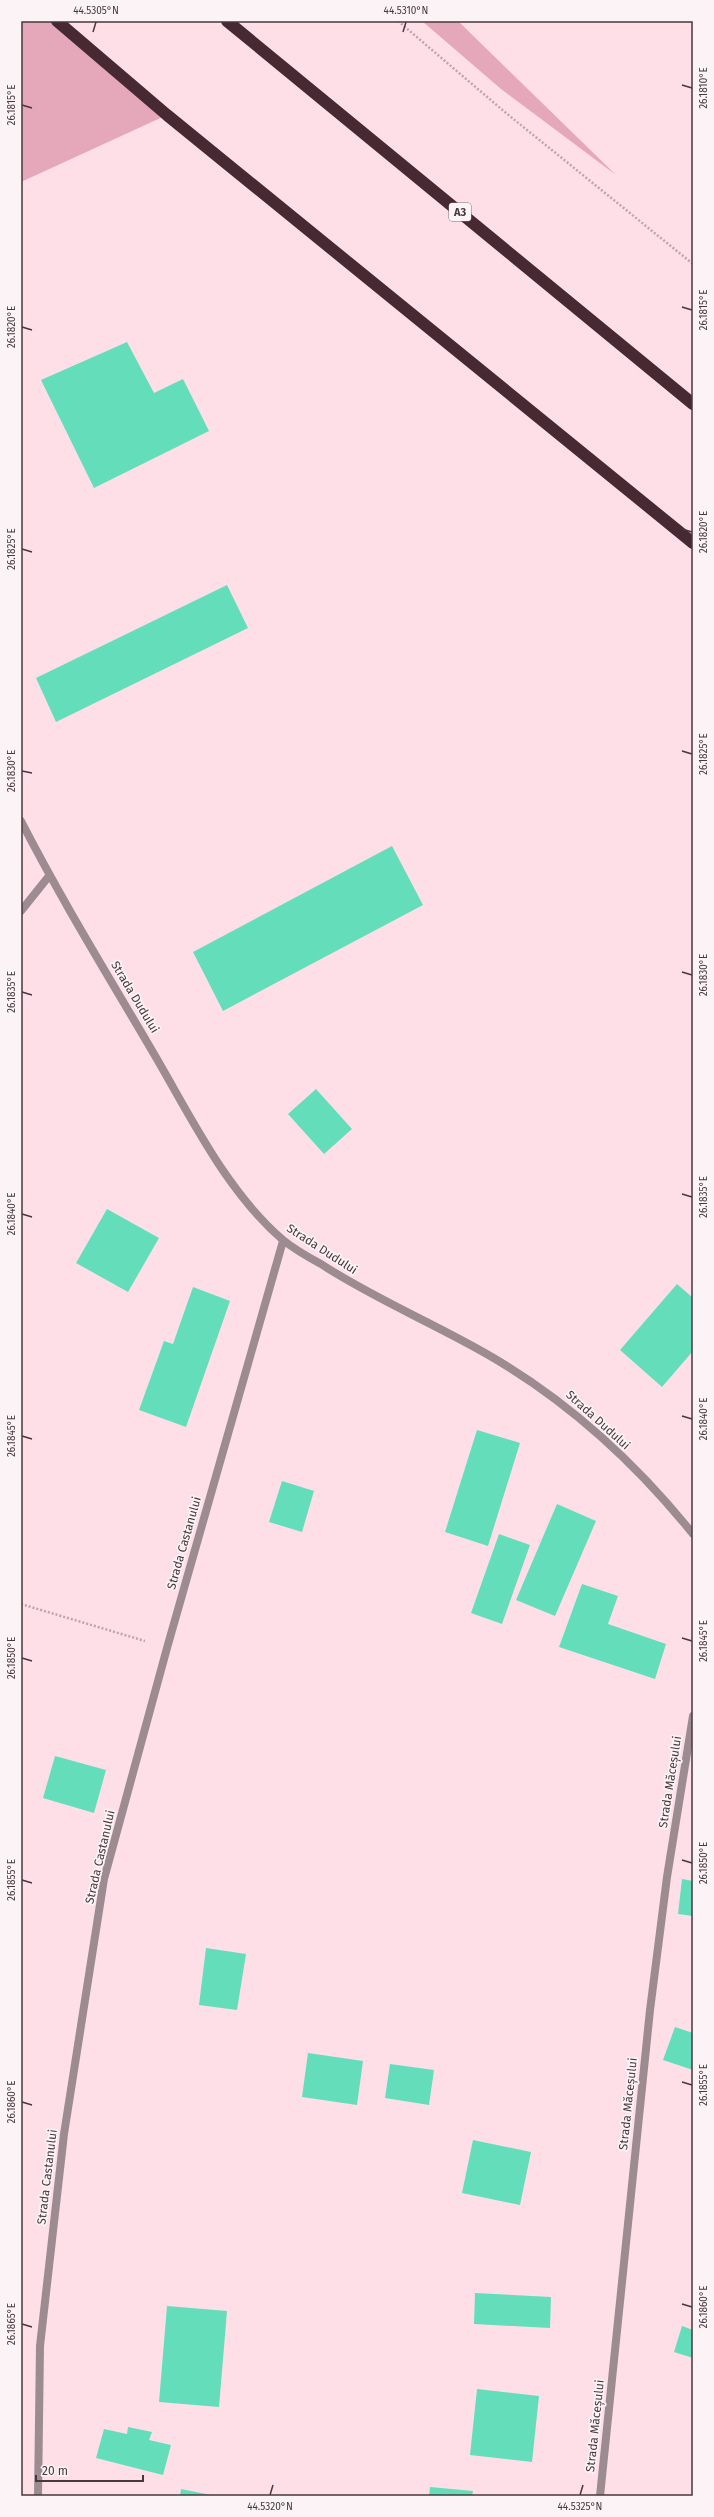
<svg xmlns="http://www.w3.org/2000/svg" width="714" height="2517" font-family="'Fira Sans',sans-serif">
<rect width="100%" height="100%" fill="#fedfe8"/>
<path fill="#e5a8bb" d="M21 21H57L167 115 21 182Z
M422 21H458L616 175 501 89Z"/>
<path fill="#64ddbb" d="M127 342 154 393 183 379 209 431 94 488 41 380Z
M227 585 248 628 56 722 36 678Z
M392 846 423 905 223 1011 193 952Z
M316 1089 352 1129 324 1154 288 1114Z
M107 1209 159 1238 128 1292 76 1263Z
M677 1284 693 1298V1351L662 1387 620 1350Z
M193 1287 230 1301 186 1427 139 1410 164 1341 173 1344Z
M477 1430 520 1443 488 1546 445 1532Z
M282 1481 314 1491 302 1532 269 1522Z
M557 1504 596 1521 555 1616 516 1600Z
M499 1534 530 1545 502 1624 471 1613Z
M582 1584 618 1596 608 1624 666 1644 655 1679 559 1647Z
M55 1756 106 1770 94 1813 43 1798Z
M682 1879 693 1881V1916L678 1914Z
M206 1948 246 1954 237 2010 199 2005Z
M675 2027 693 2033V2070L663 2060Z
M308 2053 363 2061 357 2105 302 2097Z
M390 2064 434 2070 429 2105 385 2098Z
M473 2140 531 2152 520 2205 462 2193Z
M475 2293 551 2297 550 2328 474 2324Z
M167 2306 227 2311 219 2407 159 2402Z
M682 2326 693 2330V2358L674 2352Z
M477 2389 539 2396 532 2462 470 2455Z
M128 2427 152 2432 149 2440 171 2445 163 2475 96 2458 104 2429 127 2434Z
M430 2487 473 2491 472 2496H429Z
M181 2489 211 2495V2496H180Z"/>
<g fill="none" stroke-linecap="round" stroke-linejoin="round">
<path stroke="#bea4ac" stroke-width="2.5" stroke-dasharray="2 2" stroke-linecap="butt" d="M398 21 506 113 693 264
M21 1604 145 1641"/>
<path stroke="#9c8c91" stroke-width="8" d="M21 821C62 901 109 977 154 1054 191 1117 226 1191 283 1240 294 1249 308 1257 321 1264 373 1298 431 1322 485 1353 566 1399 635 1462 693 1534
M21 911 49 876
M38 2496 40 2346 64 2134 104 1879 167 1648 283 1241
M600 2496 650 2010 667 1877 693 1716"/>
<path stroke="#462933" stroke-width="12" d="M57 21 167 115 693 543
M227 21 693 404"/>
</g>
<path fill="none" stroke="#47383d" stroke-width="1.5" d="M93 32 96 22M403 32 406 22M682 85 692 88M22 105 32 108M682 307 692 310M22 327 32 330M682 529 692 532M22 549 32 552M682 751 692 754M22 771 32 773M682 972 692 975M22 992 32 995M682 1194 692 1197M22 1214 32 1217M682 1416 692 1419M22 1436 32 1439M682 1638 692 1641M22 1658 32 1661M682 1860 692 1863M22 1880 32 1883M682 2082 692 2085M22 2102 32 2105M682 2304 692 2307M22 2324 32 2327M270 2495 273 2485M580 2495 583 2485"/>
<g text-anchor="middle" stroke-width="3.5" stroke-linejoin="round" paint-order="stroke">
<rect fill="#fbf3f5" stroke="#7d7074" stroke-width="1" x="449" y="203" width="22" height="18" rx="3"/>
<g font-size="11" font-weight="bold" fill="#47383d">
<text x="460" y="216">A3</text>
</g>
<g font-size="12" fill="#47383d" stroke="#fbf3f5">
<text transform="translate(135 997) rotate(59)" y="4">Strada Dudului</text>
<text transform="translate(322 1249) rotate(33)" y="4">Strada Dudului</text>
<text transform="translate(598 1420) rotate(42)" y="4">Strada Dudului</text>
<text transform="translate(184 1543) rotate(-74)" y="4">Strada Castanului</text>
<text transform="translate(670 1782) rotate(-81)" y="4">Strada Măceșului</text>
<text transform="translate(100 1857) rotate(-77)" y="4">Strada Castanului</text>
<text transform="translate(628 2104) rotate(-84)" y="4">Strada Măceșului</text>
<text transform="translate(47 2177) rotate(-83)" y="4">Strada Castanului</text>
<text transform="translate(595 2426) rotate(-84)" y="4">Strada Măceșului</text>
</g>
</g>
<rect width="714" height="2517" fill="none" stroke="#fbf3f5" stroke-width="44"/>
<path d="M36 2475v6h107v-6" fill="none" stroke="#47383d" stroke-width="2"/>
<text x="42" y="2475" font-size="12" fill="#47383d" stroke="#fbf3f5" stroke-width="3" paint-order="stroke">20 m</text>
<rect x="22" y="22" width="670" height="2473" fill="none" stroke="#47383d" stroke-width="1.5"/>
<g font-size="10" text-anchor="middle" fill="#47383d">
<text x="96" y="14">44.5305°N</text>
<text x="406" y="14">44.5310°N</text>
<text transform="translate(703 88) rotate(-90)" y="4">26.1810°E</text>
<text transform="translate(11 105) rotate(-90)" y="4">26.1815°E</text>
<text transform="translate(703 310) rotate(-90)" y="4">26.1815°E</text>
<text transform="translate(11 327) rotate(-90)" y="4">26.1820°E</text>
<text transform="translate(703 532) rotate(-90)" y="4">26.1820°E</text>
<text transform="translate(11 549) rotate(-90)" y="4">26.1825°E</text>
<text transform="translate(703 754) rotate(-90)" y="4">26.1825°E</text>
<text transform="translate(11 771) rotate(-90)" y="4">26.1830°E</text>
<text transform="translate(703 975) rotate(-90)" y="4">26.1830°E</text>
<text transform="translate(11 992) rotate(-90)" y="4">26.1835°E</text>
<text transform="translate(703 1197) rotate(-90)" y="4">26.1835°E</text>
<text transform="translate(11 1214) rotate(-90)" y="4">26.1840°E</text>
<text transform="translate(703 1419) rotate(-90)" y="4">26.1840°E</text>
<text transform="translate(11 1436) rotate(-90)" y="4">26.1845°E</text>
<text transform="translate(703 1641) rotate(-90)" y="4">26.1845°E</text>
<text transform="translate(11 1658) rotate(-90)" y="4">26.1850°E</text>
<text transform="translate(703 1863) rotate(-90)" y="4">26.1850°E</text>
<text transform="translate(11 1880) rotate(-90)" y="4">26.1855°E</text>
<text transform="translate(703 2085) rotate(-90)" y="4">26.1855°E</text>
<text transform="translate(11 2102) rotate(-90)" y="4">26.1860°E</text>
<text transform="translate(703 2307) rotate(-90)" y="4">26.1860°E</text>
<text transform="translate(11 2324) rotate(-90)" y="4">26.1865°E</text>
<text x="270" y="2510">44.5320°N</text>
<text x="580" y="2510">44.5325°N</text>
</g>
</svg>
